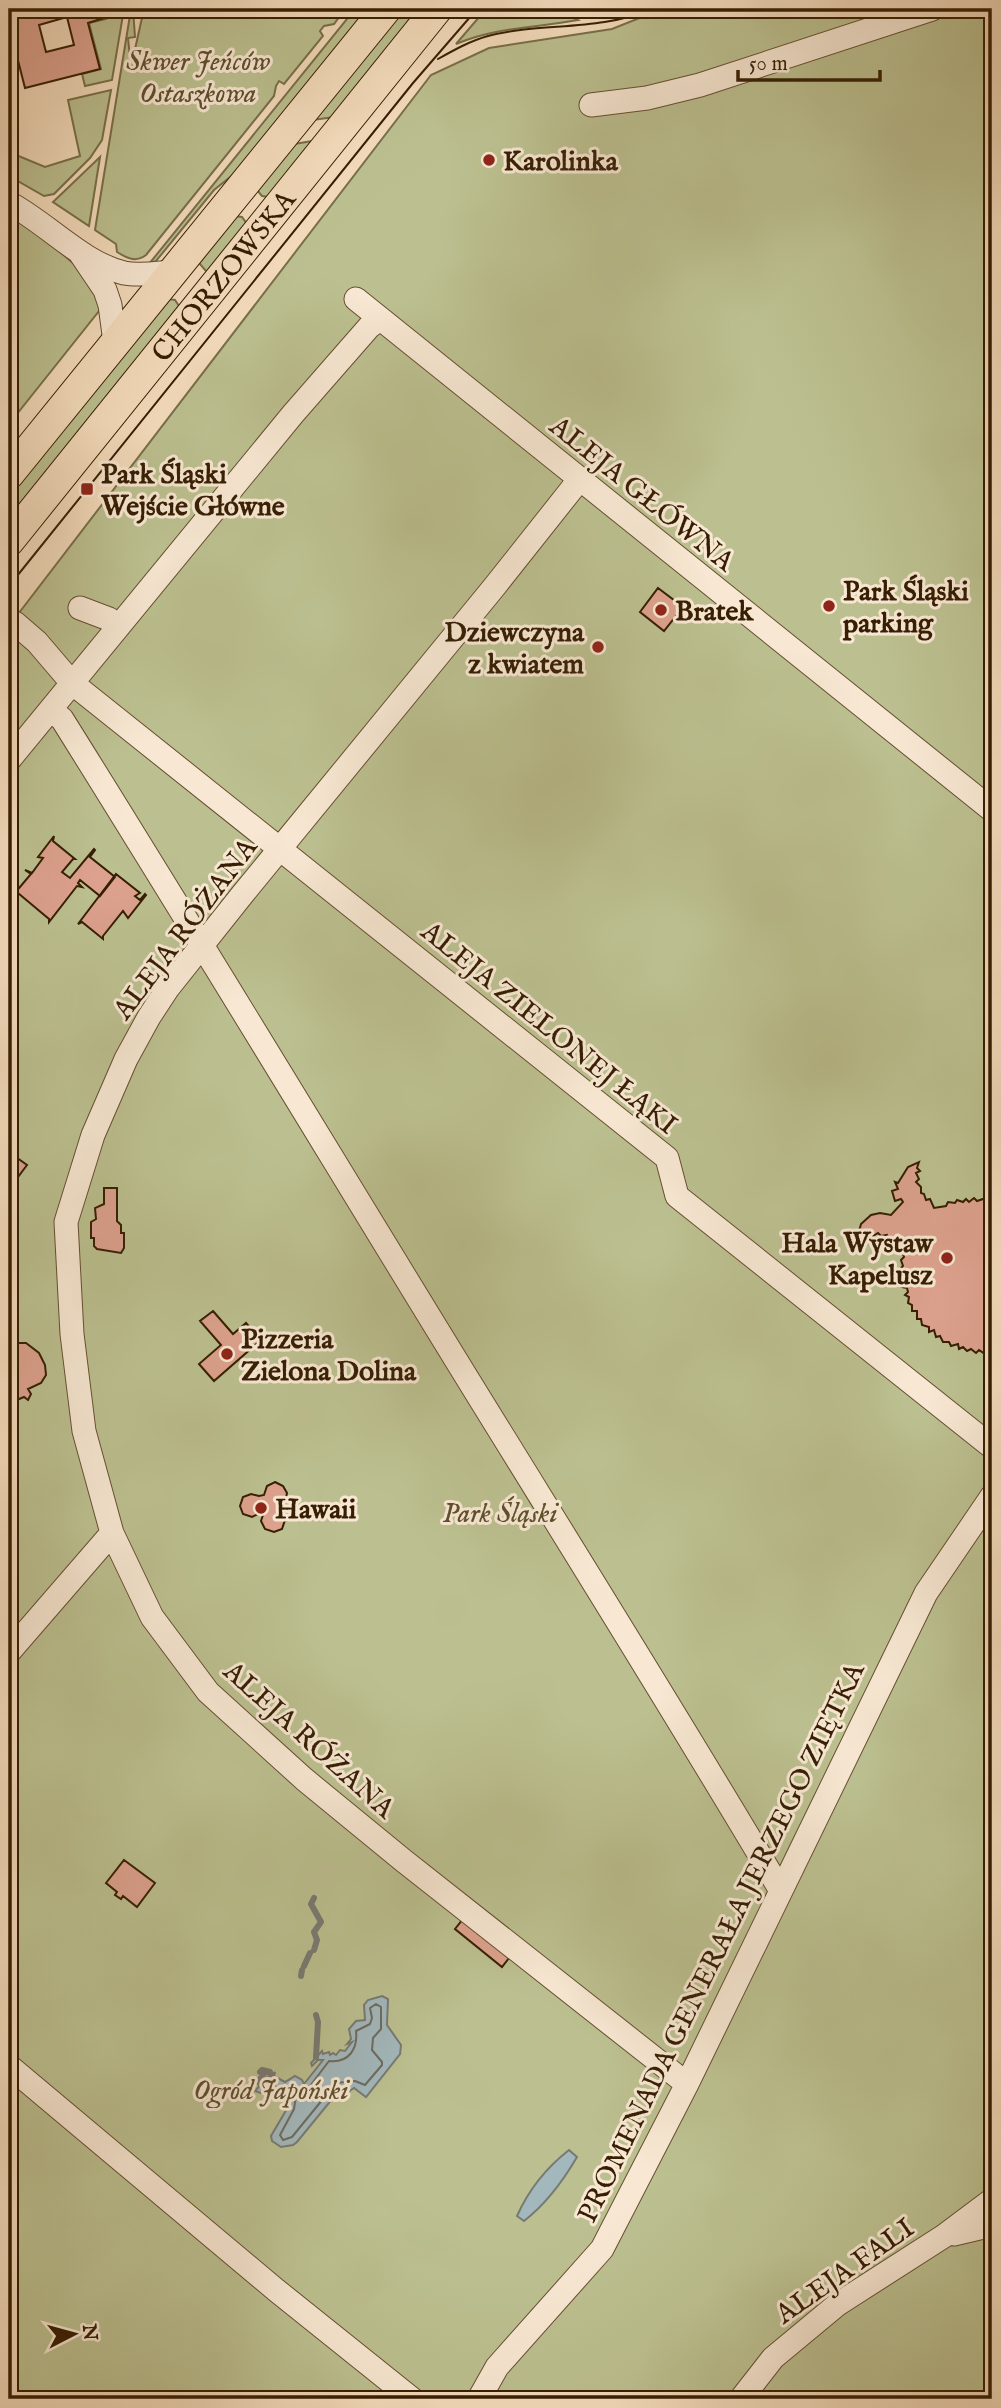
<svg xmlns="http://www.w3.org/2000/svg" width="1001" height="2408" font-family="'IM FELL English',serif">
<rect width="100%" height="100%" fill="#f4dcbc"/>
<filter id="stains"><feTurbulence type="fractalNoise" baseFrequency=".00286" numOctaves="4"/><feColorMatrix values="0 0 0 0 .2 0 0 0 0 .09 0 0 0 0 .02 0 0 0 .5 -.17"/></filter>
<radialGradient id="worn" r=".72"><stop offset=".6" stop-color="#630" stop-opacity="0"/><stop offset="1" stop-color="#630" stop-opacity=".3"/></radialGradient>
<path fill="#bcc090" stroke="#796f4a" stroke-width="2" d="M104 9H124L112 80 85 86 82 74 101 69 89 23 106 19Z
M131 9H133L135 37 128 38 131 67 144 9H345L334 24 324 26 320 31 323 36 284 84 279 81 276 86 274 96 146 255C135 263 127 258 117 252L116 244 95 230Z
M355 9H371L244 166 214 190 156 261 149 264Z
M400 9H424L334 117 313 120Z
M486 9H555L578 20C536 28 495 27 456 44Z
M662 9H992V2399H9V626L431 75 489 48 612 29Z
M111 90 102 140 90 158 54 194 44 196 9 176V152L45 167 80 156 68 100Z
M313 141 268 197 262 196 257 190 294 144Z
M100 157 89 226 53 202Z
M9 214 40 234 74 264 103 306 9 424Z
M234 216 242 217 247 224 210 271H206L199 263Z
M168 299 175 300 179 306 9 525V492L161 302Z"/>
<path fill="#a2b8bd" stroke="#777a73" stroke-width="2" d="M382 1996 388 1999 387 2025 401 2045 400 2054 366 2097 354 2088 348 2092 341 2088 297 2142 293 2145 281 2147 272 2141 271 2136 288 2107 287 2097 290 2086H283L279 2090 275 2086 273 2089 269 2084 261 2093 255 2091 267 2077 269 2079 275 2072 274 2076 285 2082 295 2076 302 2080 304 2084 323 2060H318L312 2066 311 2063 322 2051 323 2054 329 2052 330 2055 333 2053 336 2055 340 2050 345 2051 352 2042 347 2044 351 2039 349 2029 356 2021 365 2020 364 2005 368 2000Z
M569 2150 577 2157C563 2181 546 2204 524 2221L517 2216C529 2189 546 2168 569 2150Z"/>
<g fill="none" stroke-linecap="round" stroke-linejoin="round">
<path stroke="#6c6b60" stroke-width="2" d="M376 2004 381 2007V2029L373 2038 372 2050 382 2062V2065L365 2085 355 2081 336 2083 292 2137 283 2140 280 2135 294 2109 297 2089 310 2086 329 2061C349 2063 358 2049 356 2031L370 2024 372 2018 370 2008Z"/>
<path stroke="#777a73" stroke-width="6" d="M314 1898 311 1904 321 1922 314 1932 317 1940 314 1950
M304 1966 310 1953
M301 1976 302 1970
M316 2057 318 2022 316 2015
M260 2083 258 2082 263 2075 260 2072 262 2070 270 2072 272 2080"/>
</g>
<path fill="#dda28e" stroke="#361e03" stroke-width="2" fill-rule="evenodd" d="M9 9H102L104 18 88 23 100 69 25 88 9 25ZM67 17 74 45 46 52 39 25Z
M658 588 683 607 664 631 640 612Z
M54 836 53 841 75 859H73L62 872 70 878 94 849 95 850 90 857 115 877 100 896 80 880 78 883 82 887 77 886 49 922V919L18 893 14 894 31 874 25 870 32 873 43 858 38 857Z
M116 874 140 893 135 896 140 900 145 894 146 895 128 918 123 911 103 936V939L82 922 78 924Z
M13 1155 27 1165 9 1189V1160Z
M919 1162 917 1168 920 1171 916 1173 919 1179 916 1182 921 1187V1193L924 1194 926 1200 930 1199 934 1208 946 1206 948 1202 955 1203 957 1200 963 1202 966 1199 969 1202 974 1198 977 1201 983 1199 986 1202 992 1201V1352L990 1351 985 1354 979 1350 976 1353 971 1349 967 1351 963 1347 959 1349 958 1344 951 1346 949 1342H943L940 1336 936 1337 934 1330 929 1332V1327L922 1325 921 1319H917V1311H912V1305L908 1303 909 1297 905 1295 908 1292 907 1288 902 1287 905 1283 901 1278 903 1275 900 1269 903 1266 901 1260 904 1257 902 1251 905 1245 895 1243 894 1239 888 1238 887 1235 881 1236 878 1233 873 1236 867 1234 865 1238 861 1237 857 1239 861 1224 871 1215 880 1213 891 1215 903 1202 901 1199 895 1201 892 1191 898 1189 895 1182 898 1183 908 1167Z
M104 1188H117V1221L121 1225V1233H124V1248L121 1253 97 1249 94 1246V1238H91V1222L96 1219 95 1208 104 1204Z
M213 1311 233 1334 246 1323 261 1340 214 1381 199 1364 221 1345 200 1321Z
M19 1343H26L39 1353 45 1365 46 1375 41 1383 28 1389 31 1394 28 1400 24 1397 12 1402 9 1397V1351L12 1346Z
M275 1482 283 1486 287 1493 285 1502 281 1504 285 1520 282 1529 274 1532 265 1529 261 1521 263 1515 260 1513 252 1517 243 1514 240 1506 243 1497 251 1494 259 1496 264 1495 267 1486Z
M124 1860 155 1883 137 1907 123 1896 121 1899 115 1895 117 1892 106 1883Z
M463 1919 509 1958 502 1967 455 1929Z"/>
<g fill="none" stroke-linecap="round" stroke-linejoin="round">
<g stroke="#664e31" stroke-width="25">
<path id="minor" d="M591 105 647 98 700 85 932 9
M9 203C47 223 82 263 124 273 139 276 157 273 172 272
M80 253 105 290 110 305 115 342
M356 299 992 810
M579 480 495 586 242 895 168 988 149 1017 126 1059 93 1135 66 1222 72 1334 84 1431 112 1533 152 1617 208 1692 304 1779 404 1861 687 2084
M80 608 109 619 119 626
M15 623 37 642 72 683 667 1158 677 1196 992 1447
M51 710 62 719C198 936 330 1155 464 1373 570 1545 678 1717 781 1891
M9 760 293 414 369 327 380 319
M9 1652 112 1533
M9 2066 276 2290 412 2399
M954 2234 992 2225
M479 2399 497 2367 602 2249 687 2084 926 1593 992 1496
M741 2399 773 2358 838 2304 944 2236 992 2200"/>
</g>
<g stroke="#361e03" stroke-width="32">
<g id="major">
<path d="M9 474 386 9"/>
<path id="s1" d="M9 541 437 9"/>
</g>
</g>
<use href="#minor" stroke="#f8e8d3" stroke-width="23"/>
<use href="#major" stroke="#f4dcbc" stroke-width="30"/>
<path stroke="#361e03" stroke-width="2" d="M438 59C454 50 470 41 488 36 541 22 600 32 650 9
M9 586 413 83 477 9"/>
</g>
<g fill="#8f2418" stroke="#f8e8d3" stroke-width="2.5">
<circle cx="489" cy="160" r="7"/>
<rect x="80" y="482" width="14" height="14" rx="3.5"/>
<circle cx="829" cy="606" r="7"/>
<circle cx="661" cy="610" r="7"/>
<circle cx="598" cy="647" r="7"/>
<circle cx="947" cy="1258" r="7"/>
<circle cx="227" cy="1354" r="7"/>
<circle cx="261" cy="1508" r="7"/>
</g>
<g text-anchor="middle" stroke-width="6" stroke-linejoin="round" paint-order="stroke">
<g font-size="28" font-style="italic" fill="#5e4f2d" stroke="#f8e8d3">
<text x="198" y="70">Skwer Jeńców<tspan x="198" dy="32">Ostaszkowa</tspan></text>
<text x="500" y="1522">Park Śląski</text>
<text x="271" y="2099">Ogród Japoński</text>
</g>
<g font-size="28" font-weight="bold" fill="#361e03" stroke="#f8e8d3" text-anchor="start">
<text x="503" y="170">Karolinka</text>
<text x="101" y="483">Park Śląski<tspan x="101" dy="32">Wejście Główne</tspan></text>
<text x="843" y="600">Park Śląski<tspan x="843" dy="32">parking</tspan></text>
<text x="675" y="620">Bratek</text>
<text x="584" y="641" text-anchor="end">Dziewczyna<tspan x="584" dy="32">z kwiatem</tspan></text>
<text x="933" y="1252" text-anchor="end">Hala Wystaw<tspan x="933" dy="32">Kapelusz</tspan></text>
<text x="241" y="1348">Pizzeria<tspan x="241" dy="32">Zielona Dolina</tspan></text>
<text x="275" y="1518">Hawaii</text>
</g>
<g font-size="28" fill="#361e03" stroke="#f8e8d3">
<text dy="10" stroke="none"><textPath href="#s1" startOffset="341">CHORZOWSKA</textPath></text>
<text transform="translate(643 493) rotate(39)" y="10">ALEJA GŁÓWNA</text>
<text transform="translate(184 928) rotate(-53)" y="10">ALEJA RÓŻANA</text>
<text transform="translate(550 1027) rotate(39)" y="10">ALEJA ZIELONEJ ŁĄKI</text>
<text transform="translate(310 1739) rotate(42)" y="10">ALEJA RÓŻANA</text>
<text transform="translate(720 1942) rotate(-64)" y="10">PROMENADA GENERAŁA JERZEGO ZIĘTKA</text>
<text transform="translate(844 2270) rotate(-35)" y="10">ALEJA FALI</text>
</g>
</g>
<rect width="1001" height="2408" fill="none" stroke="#f4dcbc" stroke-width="35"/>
<rect x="10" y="10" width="980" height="2387" fill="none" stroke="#361e03" stroke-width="3.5"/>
<rect x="18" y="18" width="966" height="2373" fill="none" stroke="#361e03" stroke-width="2"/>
<g transform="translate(74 2334) rotate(84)" stroke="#f8e8d3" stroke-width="5" paint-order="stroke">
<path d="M0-5L12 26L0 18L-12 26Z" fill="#361e03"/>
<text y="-10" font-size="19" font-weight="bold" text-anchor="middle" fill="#361e03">N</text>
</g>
<path d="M738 70v10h142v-10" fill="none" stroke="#361e03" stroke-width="3.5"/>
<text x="749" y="70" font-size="21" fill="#361e03" stroke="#f8e8d3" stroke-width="5" paint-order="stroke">50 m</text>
<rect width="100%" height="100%" filter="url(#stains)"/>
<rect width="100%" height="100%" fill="url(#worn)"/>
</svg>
